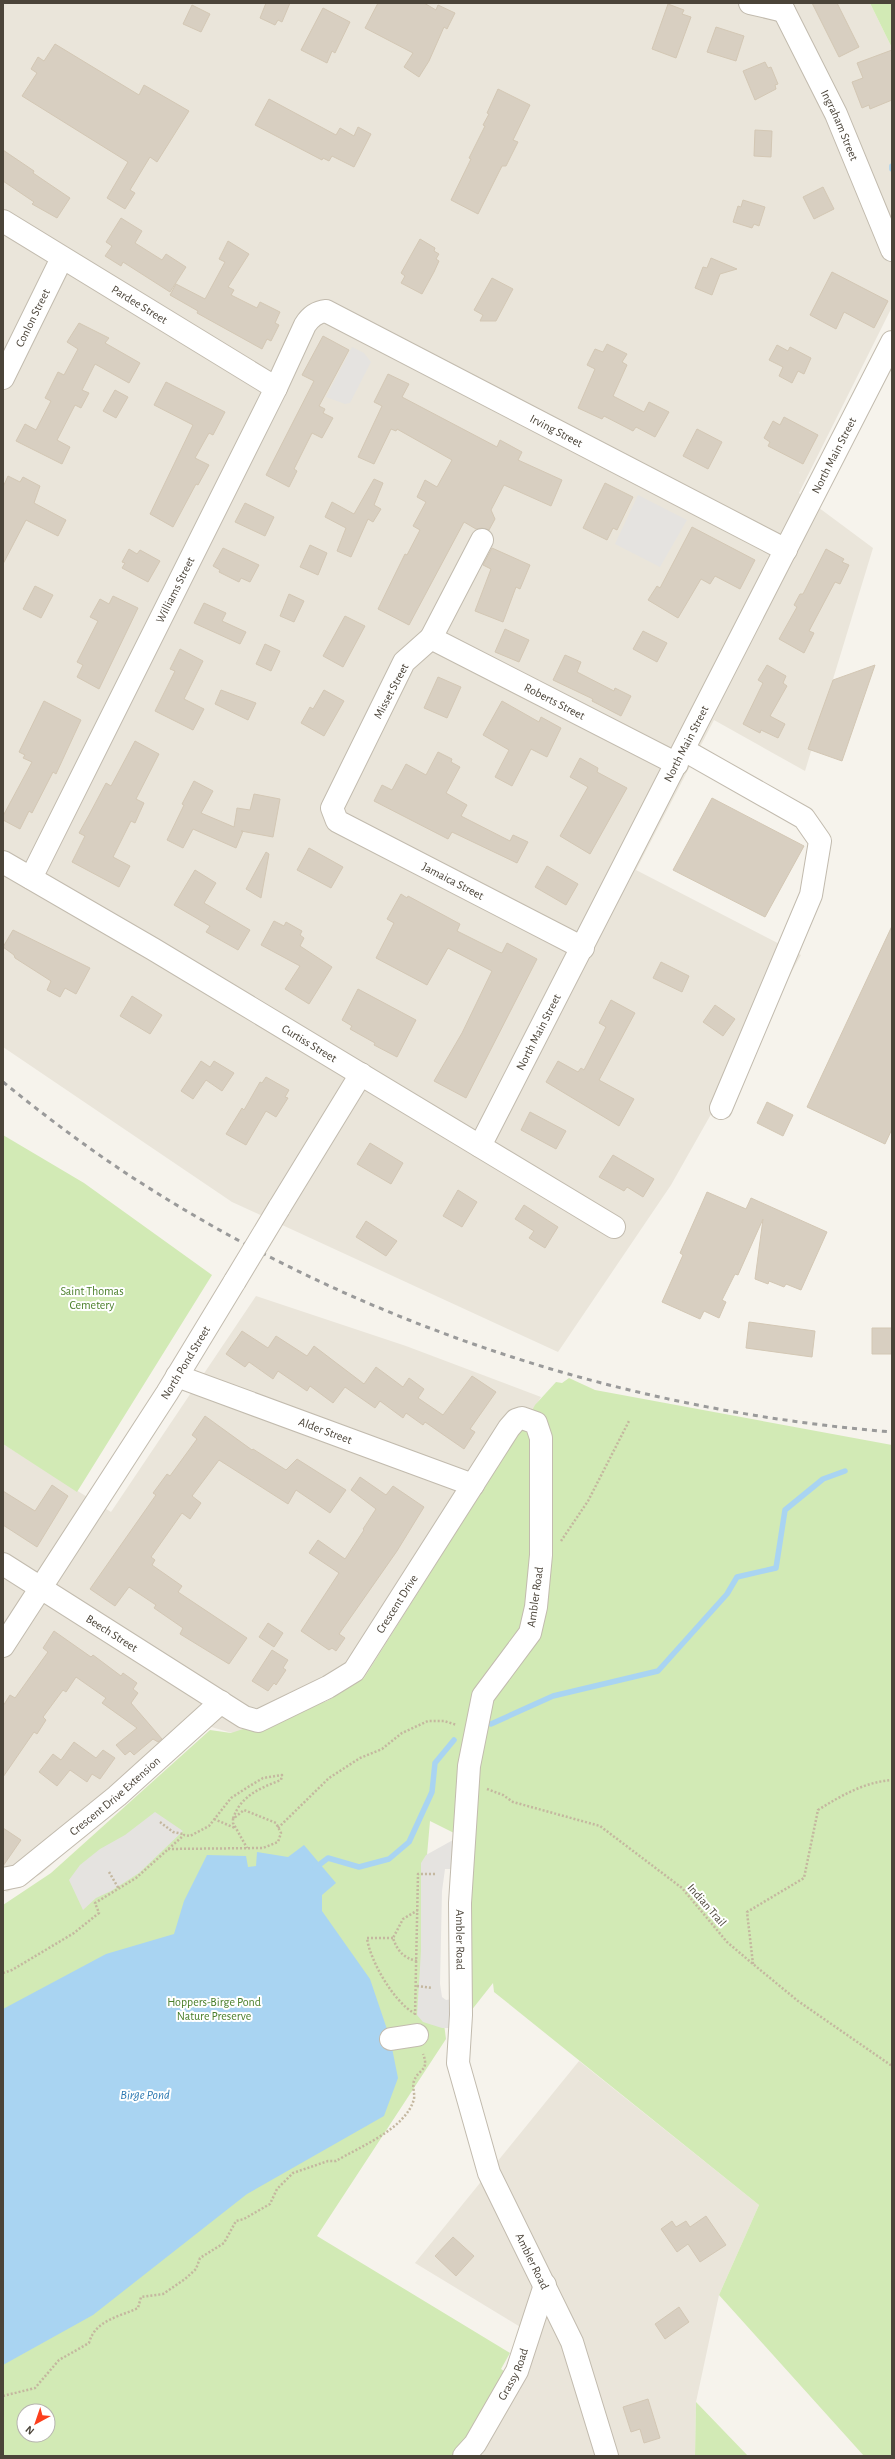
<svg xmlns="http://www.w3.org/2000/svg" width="895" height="2459" font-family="'Alegreya Sans',sans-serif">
<rect width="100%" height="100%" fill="#f6f3ec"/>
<path fill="#eae5da" d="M3 3H870L892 48V307L799 493 873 548 805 771 714 720 636 870 801 955 671 1185 558 1352 232 1202 3 1047Z
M256 1296 406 1346 541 1397 364 1678 256 1740 208 1726 41 1874 7 1892 3 1890V1444L111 1512Z
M579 2061 759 2205 719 2295 696 2402 695 2456H457L487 2426 522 2328 415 2263Z"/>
<path fill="#d2eab5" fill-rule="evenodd" d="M870 3H892V48Z
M3 1135 84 1183 212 1275 77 1492 3 1444Z
M569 1378 595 1390 892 1445V2456H864L719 2295 759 2205 494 1992 493 1983 463 2021 454 1833 430 1821 425 1878 446 2039 317 2236 510 2353 501 2369 514 2378 457 2456H3V1905L51 1873 210 1730 231 1733 327 1701 364 1678 482 1491 511 1436 527 1420 535 1405 556 1382 562 1383ZM24 2411H48V2435H24Z
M696 2402 748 2456H695Z"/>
<path fill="#e5e3e0" d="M352 347 364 353 371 362 350 403 345 404 326 397Z
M638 495 687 520 660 567 615 544Z
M155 1812 183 1831 139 1873 111 1891 96 1898 83 1910 69 1880 80 1865 100 1849 125 1835Z
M453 1840 451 1869H445L442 1891 440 1984 442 1997 446 2000 452 1999 450 2028H442L423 2022 417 2015 421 1951V1863L426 1855Z"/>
<path fill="#a9d4f2" d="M304 1845 336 1883 322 1895V1911L370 1979 390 2038 398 2078 384 2116 247 2194 93 2315 3 2365V2009L106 1954 174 1934 184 1901 207 1855 246 1856 248 1867 256 1866 257 1852 288 1857Z"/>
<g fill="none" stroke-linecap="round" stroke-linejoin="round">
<path stroke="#a9d4f2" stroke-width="5.5" d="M892 166V169
M491 1724 553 1696 658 1671 727 1594 737 1577 776 1568 785 1510 823 1479 845 1471
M315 1868 328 1858 359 1867 389 1859 409 1842 432 1792 435 1763 454 1740"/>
</g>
<path fill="#d8cfc1" stroke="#d3c7b4" d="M266 3H290L282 22 278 20 275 25 260 18Z
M378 3H424L436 10 438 5 455 13 447 29 444 27 429 61 419 77 404 67 413 53 365 28Z
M812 3H837L859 47 839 57Z
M668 4 684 10 682 14 691 17 676 58 652 49Z
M192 5 210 14 201 32 183 24Z
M323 8 350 22 335 53 332 51 327 63 301 50Z
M716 27 744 36 736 61 707 52Z
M55 44 139 95 144 85 189 111 157 162 150 157 130 190 135 193 125 209 107 198 128 162 22 96 37 73 31 69 38 57 44 61Z
M892 50V100L870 109 869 105 862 108 852 82 863 78 857 63Z
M765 62 768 68 771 67 778 84 775 85 776 89 755 100 743 71Z
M498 89 530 105 513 140 518 142 506 166H502L478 214 451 200 471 159 469 158 485 126 483 125 489 114 487 113Z
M269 99 336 135 340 128 354 136 358 127 371 134 354 167 332 156 329 161 323 158 322 160 255 125Z
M755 130 772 131 771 157 754 156Z
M3 150 34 171 33 173 70 198 57 218 32 204 34 202 3 181Z
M823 187 834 209 814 219 803 197Z
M743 200 765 207 759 226 754 224 752 228 733 222 738 206 741 207Z
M121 218 142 231 135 243 162 260 166 254 186 267 170 292 123 262 121 266 105 256 112 246 106 242Z
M420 239 435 248 434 251 439 254 436 259 439 261 434 272 422 294 401 283 405 276 401 273Z
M228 241 249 254 228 287 234 290 231 295 257 308 260 302 280 312 275 323 279 325 271 341 267 339 262 349 197 313 198 311 170 295 176 284 205 299 225 262 219 259Z
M711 258 737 269 720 274 712 295 695 288 703 267 707 268Z
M832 272 888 301 874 328 844 312 836 329 810 315Z
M492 278 513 289 496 321H480L483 315 474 310Z
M79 323 109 338 105 343 140 363 129 383 95 364 82 390 89 393 81 408 75 405 57 440 70 447 62 464 16 441 25 424 36 430 51 401 45 398 58 372 64 375 78 349 67 342Z
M323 336 349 350 319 406 325 409 323 413 333 418 322 438 312 433 294 469 297 471 289 487 266 475 314 381 302 375Z
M607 344 627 354 622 362 627 365 613 396 644 412 649 402 669 412 655 437 636 427 633 431 604 416 602 419 578 408 595 369 587 365 595 349 603 352Z
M777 345 788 351 790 347 811 358 804 374 798 371 792 383 779 376 783 367 769 360Z
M388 374 409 384 402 397 497 447 500 440 522 452 518 460 562 480 551 506 504 485 491 510 495 519 489 530 482 528 476 529 464 522 409 625 378 609 405 554 407 555 420 530 413 526 426 502 417 497 425 480 437 487 452 460 397 429 396 431 391 429 374 464 358 457 382 406 374 402Z
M166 382 225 412 213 435 209 433 195 458 209 465 198 485 196 484 173 527 150 514 193 425 154 405Z
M115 390 128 397 116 418 103 411Z
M784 417 818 435 803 464 768 446 770 442 764 438 773 421 780 425Z
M697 429 722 442 708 469 683 456Z
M8 476 20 482 23 477 40 486 34 503 66 520 58 536 26 520 3 564V487Z
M374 479 383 483 374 505 381 509 373 522 368 519 351 557 337 551 346 528 325 517 332 502 354 514Z
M605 483 633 497 617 530 613 528 607 540 583 528Z
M245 503 274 517 265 536 235 522Z
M692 527 755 560 740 589 715 576 710 584 701 579 678 618 648 600 657 586 660 588Z
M310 545 327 553 318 575 300 567Z
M223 548 259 565 250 582 241 578 239 582 219 572 220 570 213 566Z
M492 548 530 565 520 589 516 587 503 622 475 611 491 569 483 565Z
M129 549 137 554 140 550 160 561 148 582 122 568 125 563 122 562Z
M826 549 844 559 842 562 849 565 840 584 835 582 809 631 814 633 804 653 779 639 797 607 794 605 800 594H803Z
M35 586 53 595 41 618 23 609Z
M289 594 304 601 294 622 280 616Z
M113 596 138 608 99 689 77 677 83 665 77 662 98 621 90 617 100 599 109 604Z
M204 603 226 613 222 621 246 632 240 644 194 623Z
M345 616 365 626 343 667 323 656Z
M505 629 529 640 519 662 495 652Z
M643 631 667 643 657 662 633 649Z
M265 644 280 651 271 671 256 664Z
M180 649 203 661 184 699 204 709 193 730 155 711 175 671 170 669Z
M565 655 581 662 577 672 614 691 615 688 631 696 621 716 592 701 593 699 553 680Z
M767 665 786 676 783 683 787 686 770 716 785 724 778 738 761 730 760 733 743 724 763 683 758 680Z
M875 665 842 761 808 749 833 680Z
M438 677 461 687 447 718 424 708Z
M221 690 256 703 248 720 215 704Z
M324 690 344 701 324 736 301 723 310 707 313 709Z
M44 701 81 720 56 774 53 772 32 813 29 811 20 829 3 820V816L32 762 23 758 25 755 19 752Z
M502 701 539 722 541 717 561 728 547 757 531 749 512 786 495 777 509 750 483 735Z
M135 741 159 754 136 799 144 803 135 823 131 821 113 857 130 866 119 887 72 862 85 836 79 833 89 815 106 783 111 786Z
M438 752 452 759 451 762 460 767 446 793 467 805 461 816 510 841 513 835 528 842 517 863 452 832 448 839 374 801 382 785 392 790 406 764 426 775Z
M580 758 598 768 597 772 627 788 590 854 560 836 588 787 570 777Z
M194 781 213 791 201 813 234 827 237 808 250 810 254 794 280 799 273 837 241 831H243L236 848 193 829 183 848 167 840 184 805 182 804Z
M712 798 804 846 765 917 673 870Z
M309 848 343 867 331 888 297 870Z
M266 852 269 854 261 898 246 889Z
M547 866 578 884 566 905 535 887Z
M195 870 216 883 204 903 250 930 238 950 206 932 210 926 174 905Z
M401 894 407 898 408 896 460 924 457 931 499 952 502 953 507 943 537 959 466 1098 434 1081 462 1033 492 971 448 948 427 985 376 958 394 923 387 919Z
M274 921 284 926 286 922 302 931 300 935 304 938 300 946 332 967 309 1004 285 989 300 966 261 945Z
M892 926V1129L885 1144 807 1107Z
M13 930 90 968 76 994 65 988 60 997 47 990 51 981 15 958 14 955 3 947Z
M661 962 689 976 682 992 653 978Z
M358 989 416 1020 397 1057 374 1045 375 1043 350 1029 352 1026 342 1020Z
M132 996 162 1015 150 1034 120 1016Z
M611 1000 635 1013 599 1080 634 1099 619 1126 546 1082 558 1061 578 1072 581 1068 584 1070 606 1027 599 1023Z
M715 1005 735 1019 723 1036 703 1022Z
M201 1061 210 1067 214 1061 234 1073 222 1091 206 1080 193 1099 181 1091Z
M266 1077 289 1090 285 1097 288 1098 276 1117 266 1111 246 1145 226 1134 242 1108 244 1110 260 1082 262 1083Z
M767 1102 793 1115 783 1136 757 1123Z
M530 1112 566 1131 556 1149 521 1130Z
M370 1143 403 1163 391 1184 357 1164Z
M613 1155 654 1179 643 1197 627 1187 624 1191 599 1177Z
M458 1190 477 1202 462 1227 443 1216Z
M707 1192 746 1209 751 1198 827 1232 801 1290 786 1284 784 1287 769 1281 768 1284 755 1279 763 1219 738 1275 735 1274 722 1300 726 1302 719 1318 704 1311 700 1319 662 1302 683 1255 680 1253Z
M524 1205 558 1227 545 1248 529 1238 534 1231 515 1219Z
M366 1221 397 1241 386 1256 356 1237Z
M749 1322 815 1331 812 1357 746 1348Z
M872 1328H892V1354H872Z
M242 1331 268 1348 276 1336 307 1356 314 1346 364 1384 376 1367 403 1387 409 1378 424 1389 418 1398 443 1415 472 1376 496 1392 470 1429 475 1432 464 1449 425 1422 423 1425 406 1413 403 1418 380 1401 375 1408 345 1387 333 1403 310 1386 307 1391 278 1371 273 1379 249 1362 245 1367 226 1354Z
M205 1416 252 1450 253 1449 286 1470 297 1459 346 1490 330 1513 296 1490 288 1504 219 1460 192 1496 201 1503 190 1519 182 1513 151 1557 155 1560 152 1565 182 1586 178 1592 247 1638 229 1664 180 1634 183 1628 154 1608 156 1605 129 1587 115 1606 90 1589 156 1495 153 1493 167 1474 170 1476 197 1439 192 1435Z
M360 1477 386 1495 393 1486 424 1507 397 1551 339 1634 345 1638 336 1651 332 1648 329 1650 301 1631 339 1573 309 1553 318 1540 345 1559 364 1530 363 1529 376 1509 351 1490Z
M52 1485 68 1496 37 1547 3 1525V1491L35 1511Z
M268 1623 283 1633 274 1647 259 1637Z
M54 1631 91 1657 93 1655 121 1676 123 1673 137 1683 133 1689 138 1693 131 1703 162 1739 158 1742 153 1739 134 1755 130 1751 125 1755 116 1745 137 1728 102 1703 106 1698 76 1677 66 1692 63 1690 43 1717 46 1720 37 1734 34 1732 3 1777V1706L10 1695 15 1698 48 1652 43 1648Z
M272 1650 288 1660 283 1668 286 1670 276 1685 274 1683 268 1691 252 1681Z
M74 1742 96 1758 103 1750 115 1758 100 1779 92 1774 87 1782 70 1770 57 1786 39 1772 53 1754 61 1760Z
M3 1828 21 1840 3 1866Z
M706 2216 726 2245 700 2262 688 2244 677 2252 661 2229 672 2221 676 2227 686 2221 690 2227Z
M453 2237 474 2256 456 2276 435 2256Z
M679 2307 689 2322 665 2339 655 2324Z
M648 2399 660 2438 644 2443 640 2429 631 2432 623 2407Z"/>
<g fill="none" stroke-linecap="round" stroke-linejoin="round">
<g stroke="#c2bbae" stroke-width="24">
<g id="minor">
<path d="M750 3 784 11"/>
<path id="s1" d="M780 3 836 114 892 250"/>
<path id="s2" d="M3 221 276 388"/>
<path id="s3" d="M3 378 62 258"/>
<path id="s4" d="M482 540 431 638 404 662 332 808 337 821 583 948"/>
<path id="s5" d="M431 638 677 764"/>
<path d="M684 750 804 818 820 841 811 895 721 1108"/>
<path id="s6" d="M3 862 153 949 614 1227"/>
<path id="s7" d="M31 878 276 388 305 325C310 317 316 312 326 311L786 550"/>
<path id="s8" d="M480 1146 892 342"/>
<path d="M279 1208 361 1074"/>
<path id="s9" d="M177 1376 473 1485"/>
<path id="s10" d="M3 1564 244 1717 258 1721 328 1687 354 1671 509 1428 516 1420 522 1418 536 1423 541 1438V1555L536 1607 530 1633 483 1696 469 1766 460 1903 461 2015 458 2063 489 2173 572 2342 607 2456"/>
<path id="s11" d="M3 1646 167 1393 235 1281"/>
<path id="s12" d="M3 1879 18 1876 117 1796 221 1702"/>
<path d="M391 2039 417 2035"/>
<path id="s13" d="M464 2456 475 2444 517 2371 545 2285"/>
</g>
</g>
<path stroke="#c4b79f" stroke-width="2.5" stroke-dasharray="2 2" stroke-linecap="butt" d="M561 1541 588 1501 629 1421
M487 1789 503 1795 513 1802 600 1826 682 1888 727 1942 753 1964 798 2001 892 2066
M214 1819 235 1828
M160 1822 173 1832 183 1834
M278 1828 329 1778 360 1758 382 1749 402 1733 428 1721H444L457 1725
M168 1849 263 1848 278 1842 281 1833 276 1823 244 1810 233 1819V1823L247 1848
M109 1872 119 1889
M393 1938H367C370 1961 394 2002 414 2013
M417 1961C403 1958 397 1950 393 1938L403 1919 418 1910
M753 1964 747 1912 804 1878 818 1810C842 1795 865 1782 892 1780
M3 1973 12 1970 74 1933 99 1913 95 1903 136 1878 184 1835 190 1836 209 1826 231 1798 248 1787 263 1778 282 1775 281 1780C260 1788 240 1796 233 1819
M417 1986 432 1988
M415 2015 418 1874H435
M3 2396 35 2388 59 2360 89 2343C95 2320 119 2317 138 2308L141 2297 163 2294 185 2279 196 2269 200 2258 224 2243 236 2221 244 2219 270 2204 277 2189 293 2173 328 2161H336C359 2147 406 2129 414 2099 415 2093 412 2087 414 2081 418 2069 430 2071 423 2054"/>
<use href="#minor" stroke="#fff" stroke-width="22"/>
<path stroke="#9a9a9a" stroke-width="3" stroke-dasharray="5 5" stroke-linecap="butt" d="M3 1082C50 1120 98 1156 149 1188 372 1329 630 1411 892 1432"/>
<g stroke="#c2bbae" stroke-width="24" stroke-linecap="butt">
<path id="minor-bridge" d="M235 1281 279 1208"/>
</g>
<use href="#minor-bridge" stroke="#fff" stroke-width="22"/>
</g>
<g text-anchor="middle" stroke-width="4" stroke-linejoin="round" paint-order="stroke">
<g font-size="12" fill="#4b4439" stroke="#fff">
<text dy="4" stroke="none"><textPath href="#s1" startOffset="136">Ingraham Street</textPath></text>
<text dy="4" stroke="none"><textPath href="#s2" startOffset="160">Pardee Street</textPath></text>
<text dy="4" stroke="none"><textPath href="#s3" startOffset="67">Conlon Street</textPath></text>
<text dy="4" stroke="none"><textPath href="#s7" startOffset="903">Irving Street</textPath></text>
<text dy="4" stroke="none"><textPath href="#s8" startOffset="776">North Main Street</textPath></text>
<text dy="4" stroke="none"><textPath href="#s7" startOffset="322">Williams Street</textPath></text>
<text transform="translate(391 691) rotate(-62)" y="4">Misset Street</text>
<text dy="4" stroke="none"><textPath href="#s5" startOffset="139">Roberts Street</textPath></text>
<text dy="4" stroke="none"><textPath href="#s8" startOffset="452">North Main Street</textPath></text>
<text dy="4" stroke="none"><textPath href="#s4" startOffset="454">Jamaica Street</textPath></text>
<text dy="4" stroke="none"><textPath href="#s8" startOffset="128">North Main Street</textPath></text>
<text dy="4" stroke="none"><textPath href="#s6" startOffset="356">Curtiss Street</textPath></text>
<text dy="4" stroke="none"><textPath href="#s11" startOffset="337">North Pond Street</textPath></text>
<text dy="4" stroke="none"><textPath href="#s9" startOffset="158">Alder Street</textPath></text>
<text transform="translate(535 1597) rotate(-82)" y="4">Ambler Road</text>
<text dy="4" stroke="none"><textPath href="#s10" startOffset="488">Crescent Drive</textPath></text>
<text dy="4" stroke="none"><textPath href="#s10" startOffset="129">Beech Street</textPath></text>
<text dy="4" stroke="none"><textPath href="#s12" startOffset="141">Crescent Drive Extension</textPath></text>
<text transform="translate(707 1905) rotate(49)" y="4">Indian Trail</text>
<text dy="4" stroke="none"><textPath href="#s10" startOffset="1264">Ambler Road</textPath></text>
<text dy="4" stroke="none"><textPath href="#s10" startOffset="1600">Ambler Road</textPath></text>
<text dy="4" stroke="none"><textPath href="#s13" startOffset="96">Grassy Road</textPath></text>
</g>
<g font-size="12" fill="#4a7f2a" stroke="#fff">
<text x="92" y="1295">Saint Thomas<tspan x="92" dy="14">Cemetery</tspan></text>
<text x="214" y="2006">Hoppers-Birge Pond<tspan x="214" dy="14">Nature Preserve</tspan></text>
</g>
<g font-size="13" font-style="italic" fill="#2e7ab2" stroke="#fff">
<text x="145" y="2099">Birge Pond</text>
</g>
</g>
<rect width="895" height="2459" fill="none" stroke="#4b4439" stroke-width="8"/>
<g transform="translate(36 2423) rotate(220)"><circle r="19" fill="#ffffff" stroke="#b7b4b0"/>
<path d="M0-3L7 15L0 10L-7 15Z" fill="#fc3f1d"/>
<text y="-6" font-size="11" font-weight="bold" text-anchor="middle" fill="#4b4439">N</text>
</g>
</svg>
